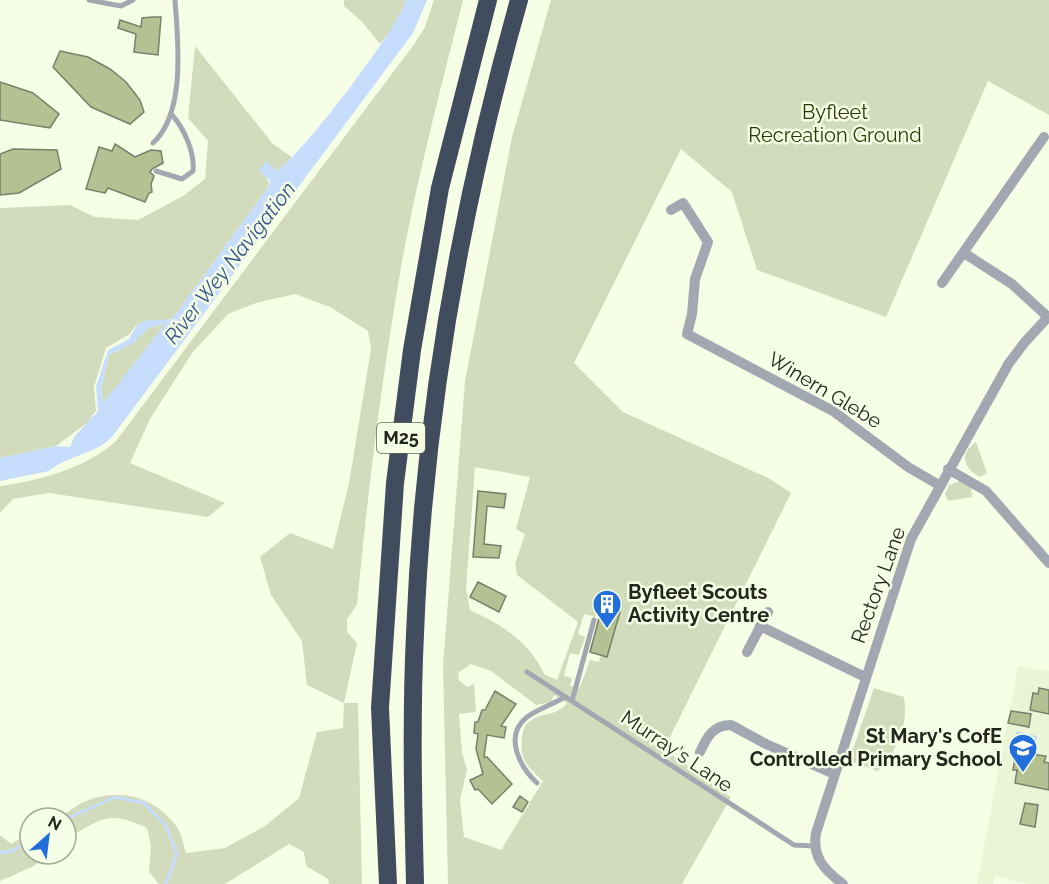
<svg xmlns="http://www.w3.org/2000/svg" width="1049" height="884" font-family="Raleway,sans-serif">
<rect width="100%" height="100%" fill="#f6fee6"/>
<path fill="#ebf4d5" d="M1018 666 1049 671V884H1028L995 876 993 884H977Z"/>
<path fill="#d2dcbc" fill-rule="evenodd" d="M344 0H406L397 22 380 44 363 23 344 6Z
M434 0H463C441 87 418 174 402 262 382 376 368 490 357 605L347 619V632L357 643 344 703H358L362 884H329L328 879 306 866 304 852 289 844 225 884H159L149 872 151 846 147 828C106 809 103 820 66 838V818H59C68 813 77 804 86 801 121 787 155 797 177 827 182 834 183 845 186 853L225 848 265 826 299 798 317 732 343 728 344 703 307 685 302 641 271 595 260 557 290 533 333 549 349 483 371 349 368 331 330 307 295 294 256 303 228 314 192 353 150 419 130 463 225 503 208 517 49 493 13 499 0 513V486C38 481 87 468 116 441L415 43 425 27Z
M551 0H1049V115L988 81 886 317 757 270 732 192 681 149 574 363 623 412 770 479 791 493 664 749 731 797 682 884H448L443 666 465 381 512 137ZM475 467 530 477 516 529 525 534 515 564 517 575 578 622 557 680 544 674C531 643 501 624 470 610L466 588ZM597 611H600L594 642 592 641 589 652 601 655 599 662 590 660 580 687 570 686 572 678 564 676 570 653 579 655 585 637 578 634 584 614 595 617ZM471 664 491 671 536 705 551 702 554 695 567 703C554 718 544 711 530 721 524 725 523 730 522 737 519 758 527 767 543 781L501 850 464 837 460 800 467 770 462 752 459 714 476 712 474 684 467 687 459 680 458 673Z
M195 46 273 144 292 157 277 172 265 161V175L270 185 172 319 136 325 130 334 106 348 94 387 96 411 87 423 56 446 0 458V208L70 205 95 217 138 220 183 196 205 179 208 141 188 118Z
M166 323 103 404 101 389 109 355 127 346 149 328Z
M976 442 987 473 980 477C964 468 958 455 976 442Z
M960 481 971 487 972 497 948 501 945 494 949 485Z
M874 688 904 697C909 723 897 752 878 771L849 761Z
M30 833V854H47L34 866 0 881V835L11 844Z"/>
<path fill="#c6ddfe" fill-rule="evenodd" d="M406 0H427L413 33 112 437C94 455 68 455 49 471L0 481V458L56 446 70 447 74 437 98 411 96 387 108 350 129 339 137 325 144 321 172 319 270 185V181L259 170 266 161 277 171C304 152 397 30 406 0ZM166 323 103 403 101 389 109 355 133 343 149 328Z
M1016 731 1037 736 1035 748 1013 744Z"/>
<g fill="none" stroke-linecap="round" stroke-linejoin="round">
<path stroke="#c6ddfe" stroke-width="3" d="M66 819 115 797 144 803 166 826 177 854 166 884
M0 853 12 851 30 841"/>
</g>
<path fill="#b4c293" stroke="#797f6a" stroke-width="1.5" d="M153 17H161L158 55 134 52 136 34 118 28 120 20 141 27 142 18Z
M60 51 88 57 110 69 126 82 140 100 144 112 130 124 91 107 53 67Z
M0 82 33 93 59 114 50 128 0 120Z
M115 144 135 157 151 150 161 151 163 163 152 169 150 172 154 176 151 184 152 192 149 193 145 202 108 188 105 193 86 189 99 147 112 151Z
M13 149 57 150 61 169 19 193 0 195V154Z
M478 491 506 494 504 508 487 506 484 544 501 546 499 558 473 557Z
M478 582 506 596 499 612 470 597Z
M602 607 620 612 607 657 590 652Z
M1039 688 1049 690V714L1030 710 1033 693 1038 694Z
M495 691 516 704 501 726 506 727 504 738 487 735 484 757H487L512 784 492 804 478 789 475 790 470 780 483 774 476 749 478 734 474 733 475 722H478L482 710H485Z
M1011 711 1031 714 1029 727 1008 723Z
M1016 752 1046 756 1044 762 1049 763V790L1015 783 1017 770H1013Z
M520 796 528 802 522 812 513 807Z
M1025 803 1038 805 1035 827 1020 824Z"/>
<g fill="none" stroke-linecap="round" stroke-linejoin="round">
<path stroke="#a2a8b1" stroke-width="5" d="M89 0 121 6 133 0
M153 143C186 113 178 41 175 0
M156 171 182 179 193 171C195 153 184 128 172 115
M527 672 794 845 813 846
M572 701 594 620
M537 783C520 767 503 736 527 717 538 709 553 704 565 697"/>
<path stroke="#a2a8b1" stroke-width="10" d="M671 210 683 203 708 242 695 279 692 314 687 334 833 411 908 467 939 485
M964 253 1012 284 1048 317
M942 283 1044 137
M948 469 986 491 1049 563
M760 626 865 677
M747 652 768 612
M700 752C707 737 713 725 731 725L766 744 834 774
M843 884C824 870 812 857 816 833L911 539 1009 363 1025 342 1049 316"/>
<path stroke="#414d5e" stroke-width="18" d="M388 884 380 708 395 483 412 350 440 188 488 0
M415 884C413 801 411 718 415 634 423 421 461 205 519 0"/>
</g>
<defs>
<g id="building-pin" transform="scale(1.5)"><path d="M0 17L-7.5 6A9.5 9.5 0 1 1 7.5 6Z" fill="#236fdb" stroke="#f6fee6"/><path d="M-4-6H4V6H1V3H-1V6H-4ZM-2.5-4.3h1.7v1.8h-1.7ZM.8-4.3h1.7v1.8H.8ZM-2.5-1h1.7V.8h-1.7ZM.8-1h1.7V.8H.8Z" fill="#fff"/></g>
<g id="school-pin" transform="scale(1.5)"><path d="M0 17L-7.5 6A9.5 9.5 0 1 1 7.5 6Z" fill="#236fdb" stroke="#f6fee6"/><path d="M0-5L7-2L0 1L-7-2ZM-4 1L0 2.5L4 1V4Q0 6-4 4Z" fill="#fff"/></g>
</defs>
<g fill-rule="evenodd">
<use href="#building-pin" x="607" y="604"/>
<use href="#school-pin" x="1023" y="748"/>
</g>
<g text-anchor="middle" stroke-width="5" stroke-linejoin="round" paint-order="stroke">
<rect fill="#f6fee6" stroke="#626759" stroke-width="1.5" x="377" y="423" width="48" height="30" rx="4.5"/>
<g font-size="18" font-weight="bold" fill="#23261d">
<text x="401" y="444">M25</text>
</g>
<g font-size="20" fill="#2d3801" stroke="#f6fee6">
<text x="835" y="119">Byfleet<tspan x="835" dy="23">Recreation Ground</tspan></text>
</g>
<g font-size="20" fill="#23261d" stroke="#f6fee6">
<text transform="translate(825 390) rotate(31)" y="7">Winern Glebe</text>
<text transform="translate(878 585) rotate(-70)" y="7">Rectory Lane</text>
<text transform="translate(677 751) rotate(34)" y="7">Murray's Lane</text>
</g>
<g font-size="20" font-weight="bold" fill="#23261d" stroke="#f6fee6" text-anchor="start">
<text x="628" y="599">Byfleet Scouts<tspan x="628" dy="23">Activity Centre</tspan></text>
<text x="1002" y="743" text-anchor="end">St Mary's CofE<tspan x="1002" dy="23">Controlled Primary School</tspan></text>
</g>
<g font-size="21" font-style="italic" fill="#32558a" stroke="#f6fee6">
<text transform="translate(230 263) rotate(-52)" y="7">River Wey Navigation</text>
</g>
</g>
<g transform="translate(48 836) rotate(28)"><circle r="28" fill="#f6fee6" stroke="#a2a896" stroke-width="1.5"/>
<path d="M0-4.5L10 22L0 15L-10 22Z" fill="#236fdb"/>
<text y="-9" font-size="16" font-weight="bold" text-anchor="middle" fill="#23261d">N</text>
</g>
</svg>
